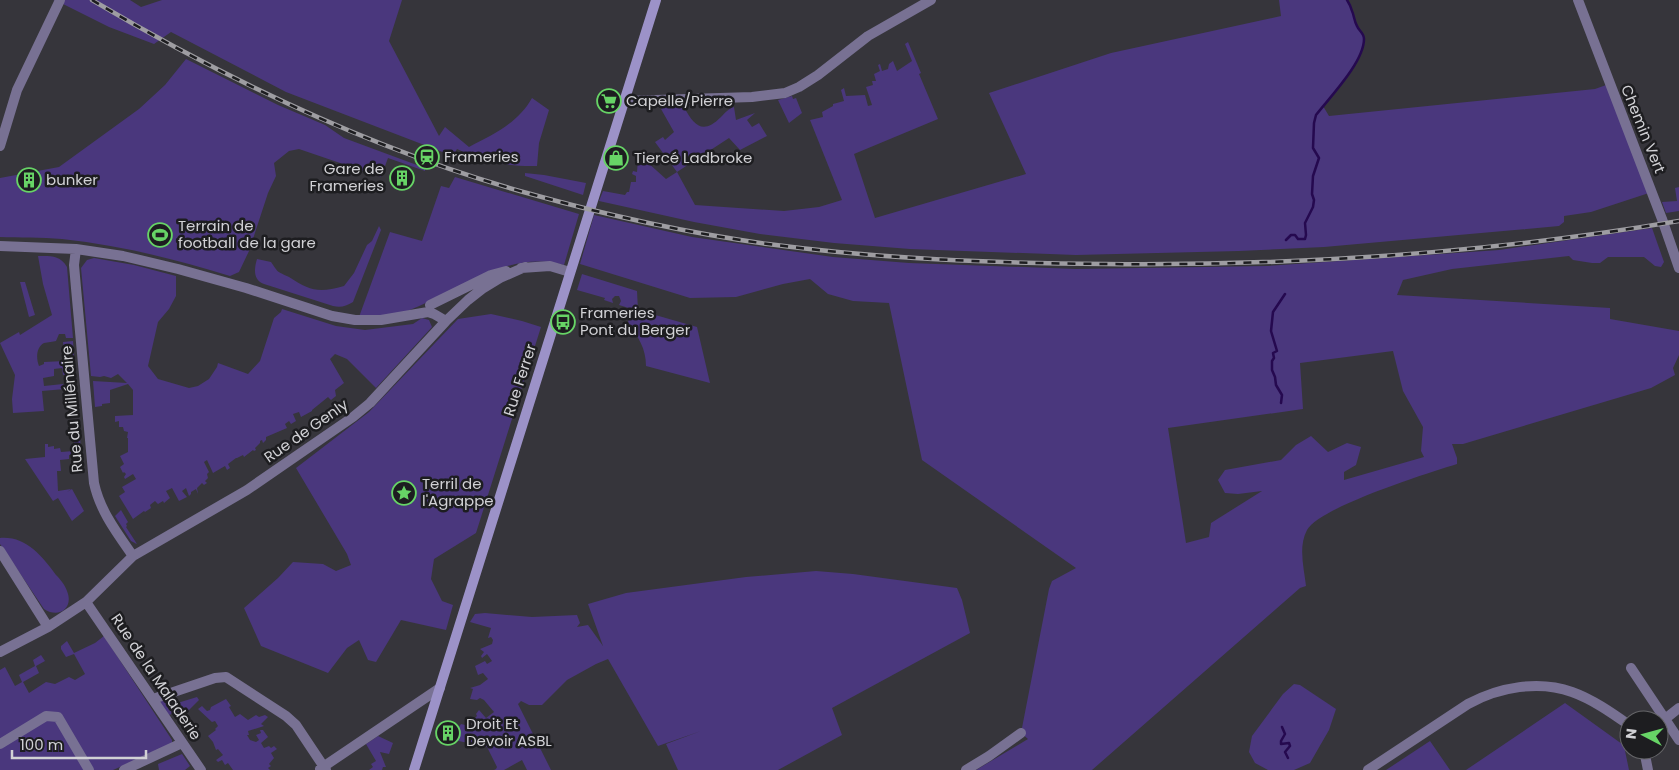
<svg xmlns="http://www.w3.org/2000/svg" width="1679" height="770" font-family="Poppins,sans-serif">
<rect width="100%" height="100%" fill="#36353b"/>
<path fill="#4a377d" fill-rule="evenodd" d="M53 0H130L141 7 162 0H402L389 41 439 136 445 127 469 147C494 134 518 123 532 98L549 110 539 143 537 166C508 167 483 161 457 149L453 156 286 92 171 32 154 44 109 27 59 2Z
M1279 0H1347L1352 10 1356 25 1363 34 1364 39 1363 47 1360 56 1349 74 1323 106 1329 116 1595 89 1609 84 1652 192 1591 212 1564 216V222L1559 226 1324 247 1239 251 1076 255 910 249 834 243 760 234 694 222 599 201 603 191 625 195 627 192H629L631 182H636V176L632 174 633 171 637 172 638 159 647 162 666 179 677 172 655 142 663 137 665 140 674 132 661 109C665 106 679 105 684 107 694 126 703 135 721 117 725 113 728 109 734 107L736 120 755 113 747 120 752 127 759 123 767 136 740 150 729 138 677 172 695 205 784 211 819 207 842 200 810 120 823 117 822 112 833 106V104L844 101 841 90 844 88 846 96 865 95 868 106 872 105 866 87 873 85 872 81H876L874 74 880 71 878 65 880 64 882 71 888 69 889 64 893 61 897 71 912 61 905 44 908 42 921 73 919 74 938 119 854 154 875 218 1026 174 989 93 1111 53 1281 16Z
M186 59 278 105 325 125 344 138 425 168V171L388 158 381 177 299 149 289 151 274 163 276 176 268 193 249 251 239 272 230 276C175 259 119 245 62 239 41 237 20 238 0 237V178L59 167 139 109 165 85Z
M792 96 793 99 796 98 802 113 789 123 778 100Z
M525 173 544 175 586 183 583 195 525 176Z
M455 177 579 214 564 265C505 249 457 293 405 312 391 317 374 317 359 317L390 232 422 241 441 186 449 188Z
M1679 187V211L1666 213 1662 202 1677 201 1675 188Z
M594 215 692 237 833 257 909 263 1076 269 1268 266 1499 250 1652 228 1664 262 1661 267 1655 266 1644 257H1608L1600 263H1592L1573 260 1569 256 1452 269 1403 280 1397 295 1610 308V319L1679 331V355L1673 368 1675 375 1651 388 1463 444H1452L1457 458V464C1428 473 1320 507 1307 530 1298 547 1304 568 1306 586L1300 588 1092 770H976L1028 739 1021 733 1049 589 1052 581 1076 568 922 460 889 303 853 301 828 294 810 279 783 284 736 297 690 298 580 264ZM1393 351 1403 391 1423 427 1421 451 1424 457 1344 480V472L1356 465 1361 447 1347 443 1328 452 1311 436 1296 445 1281 460 1225 470 1218 480 1225 493 1238 494 1262 491 1211 523 1209 537 1186 543 1168 428 1303 409 1300 363Z
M379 226 381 230 353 302C346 306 341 308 333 306L264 284C253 280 254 269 257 259L271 262C279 274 277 271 289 277 310 291 319 293 344 286L354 273 367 245 372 241Z
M38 256C51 256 60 255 67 267L73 338H66L65 334H59L56 341C53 342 48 342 44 343 36 347 36 359 39 366L44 364V362L65 361 63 342 73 341 75 374 63 375 62 368 54 369V376L43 378 44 386 63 384 64 387 76 386V388L42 391 44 411 13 413 12 399 15 375 0 343 19 332 20 335 52 315 43 284Z
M94 258 134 265 176 276V296L169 309 158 322 148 366 158 379 189 388 198 386 209 379 217 367 218 363 248 374 260 361 274 318 281 312 282 309 336 326 365 330 413 324 422 318 429 320 432 327 376 388 347 359 335 354 330 359 344 383 335 390 336 396 331 400 328 397 312 410V411L301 417 299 412 293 414 296 421 291 424 289 421 285 424 287 428 266 437V440L263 443 262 440 260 441V443L255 448 256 450 254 451 253 450 244 457 243 455 237 458H236L228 464 230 468 227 470 225 466 213 473 207 460 204 462 209 472 207 474 208 478 205 481 207 483 204 485 202 483 197 488 198 494 196 489 191 492V494L189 496 186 488 182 491 187 497 179 501 172 488 166 491 170 498 164 503 163 501 158 504 155 501 150 505 151 508 145 512 144 511 133 519 119 496 125 492 122 487 136 479 133 474 125 479 124 477 126 474 124 472 123 473 120 467 124 464 120 456 128 452V438H127L128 432 124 431 123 427H119V421L115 422V416L133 415V390L128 384 110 390V403L102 404V406L95 407 93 381 127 383 118 374 111 378 104 376 100 377 91 376 81 268 87 260Z
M582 274 637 291 638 310 697 327 710 383 646 366C646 348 638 337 628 322L632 309 619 305 621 301 619 296H615L612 299 613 303 604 300 605 298 577 290Z
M20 282H25L35 315 29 317Z
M491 314 522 321 541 327 476 533 434 559 431 579 442 601 453 605 446 630 401 620 376 662 368 660 359 640 347 648 328 673 261 646 244 608 278 578 293 562 323 564 336 571 351 565 347 554 296 468 369 412 458 319Z
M80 437 81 454 69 455V459L60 460 61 471H57L58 491 71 489 67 492 72 489 84 511 72 521 58 498 53 501 25 459 45 457V444H48V447L54 446V449L60 448 61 452 74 451V438Z
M121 510 128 522 126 524 127 526 126 527 137 544 131 541 115 516Z
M0 538C26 536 42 556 56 575 60 579 65 585 67 591 74 608 59 619 44 609L0 544Z
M816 571 853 574 957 588 962 600 970 633 832 708 842 735 778 770H678L666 744 701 731 658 746 608 659 596 664 567 680 542 705H529L521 701 518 704 551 770H527L522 760 504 770H494L496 769 497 767 487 747 454 740 455 736 458 737 459 732 456 731 461 724 473 727 475 718 477 716 476 714 479 710 486 718 494 712 484 700 480 698 477 700 470 699 473 689 470 688 480 685 488 679 483 673 478 675 475 666 485 661 487 664 492 661 487 654 482 658 481 656 484 652 480 649 492 644 493 640 491 637 488 638 491 628 470 622 475 614 485 613 532 617 577 615 580 623 577 627 588 625 603 646 588 604 626 593 746 577Z
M104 636 172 740V744L113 770H0V670L5 667 15 686 22 682 19 675 35 666 33 660 41 655 45 661 36 666 39 673 23 682 29 693 46 682 55 684 69 677 75 680 85 674 74 654 66 657 61 649V646L67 641 74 653 95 643Z
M1294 684 1300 685 1336 709 1329 730 1310 763 1294 770H1268L1255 763 1249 752 1252 736 1283 694Z
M197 697 199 700 182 717 175 710 170 715 167 714 160 702 167 698 171 705Z
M226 699 231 706 229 707 235 717 240 714 248 720 256 715 259 717 265 715 268 717 261 724 264 726 248 731 249 735H247L250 740 256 742 259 740 256 735 261 733 260 730H263L268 737 261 743 264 748 269 746 271 748 274 746 277 749 271 753 274 758 269 764 271 766 268 768 270 770H233L228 763 225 765 222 760 218 762 216 760 223 755 218 749 216 750 213 742 208 736 216 730 215 729 218 726 215 721 212 722 198 709 202 706 207 711 210 710 211 707Z
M1565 703 1622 744 1624 746 1629 770H1466Z
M378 736 393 743 389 754 380 752 386 767H383L382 770H369L373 767 371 764 376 761 366 744Z
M1430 741 1450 770H1386Z
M182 754 190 766 185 770H159L158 764Z"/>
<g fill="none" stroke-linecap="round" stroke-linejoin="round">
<path stroke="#25094f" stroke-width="2.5" d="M1286 240 1291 235H1295L1298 239H1305L1306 235 1305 223 1313 207 1314 200 1312 194 1313 176 1319 158 1313 148 1314 123 1316 115C1330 97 1364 62 1364 39 1364 33 1359 31 1357 26 1354 21 1354 15 1352 11 1351 7 1349 3 1347 0
M1281 403 1282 395 1276 385 1275 377 1272 370V361L1274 358 1273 353 1277 351 1271 331 1273 312 1285 294
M1282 727 1285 734 1281 741V744L1289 743 1290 746 1285 752 1288 758"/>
<path stroke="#787193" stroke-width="10" d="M1578 0 1662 219 1679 268
M624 101 752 97 785 93 799 87 818 75 868 36 931 0
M0 146 17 90 60 0
M0 246 76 249 123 256 178 269 246 288 332 316 355 320H381L428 312 434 314 446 321
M76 249 74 265 76 288 94 483C100 511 117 533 133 556
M521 268 550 266 570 272
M430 305 491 275 506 271
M0 551 48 627
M86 602 201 770
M0 652 48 627 86 602 133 556 247 490 353 417 370 403 446 321 468 300 482 289 500 278 525 267
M1631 668 1679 740
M153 699 215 678 226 677 286 716 296 725 326 770
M1659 726 1665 719 1679 708
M0 744 46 716 58 717 89 770
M1644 750 1648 770
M320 769 440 688
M124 770 182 743
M966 770 989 756 1021 733
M1368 770 1468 704C1499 687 1539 680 1572 692 1592 699 1612 713 1629 725"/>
<path stroke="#9c92c8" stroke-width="10" d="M414 770 656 0"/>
<g stroke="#9e9da2" stroke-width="4.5">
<path id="rail" d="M92 0C229 81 373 150 527 193 606 215 687 233 768 244 880 259 993 263 1105 264 1297 266 1489 253 1679 221"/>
</g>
<use href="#rail" stroke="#1d1d20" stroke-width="2.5" stroke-dasharray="8" stroke-linecap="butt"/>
</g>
<defs>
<g id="supermarket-ring" transform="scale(1.25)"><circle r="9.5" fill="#1d1d20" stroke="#67d466" stroke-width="1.5"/><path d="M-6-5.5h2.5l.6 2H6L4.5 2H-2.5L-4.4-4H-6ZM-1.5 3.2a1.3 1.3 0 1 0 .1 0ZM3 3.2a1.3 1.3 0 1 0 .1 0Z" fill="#67d466"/></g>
<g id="station-ring" transform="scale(1.25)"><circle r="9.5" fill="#1d1d20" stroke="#67d466" stroke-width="1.5"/><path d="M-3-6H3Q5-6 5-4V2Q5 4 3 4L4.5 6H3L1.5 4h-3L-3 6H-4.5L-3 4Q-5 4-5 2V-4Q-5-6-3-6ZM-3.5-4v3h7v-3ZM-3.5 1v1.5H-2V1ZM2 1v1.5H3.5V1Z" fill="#67d466"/></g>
<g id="shop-ring" transform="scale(1.25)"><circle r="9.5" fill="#1d1d20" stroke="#67d466" stroke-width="1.5"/><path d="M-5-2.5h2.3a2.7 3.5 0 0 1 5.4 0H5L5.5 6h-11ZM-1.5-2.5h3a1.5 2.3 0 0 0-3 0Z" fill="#67d466"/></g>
<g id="building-ring" transform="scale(1.25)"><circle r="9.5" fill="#1d1d20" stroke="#67d466" stroke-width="1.5"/><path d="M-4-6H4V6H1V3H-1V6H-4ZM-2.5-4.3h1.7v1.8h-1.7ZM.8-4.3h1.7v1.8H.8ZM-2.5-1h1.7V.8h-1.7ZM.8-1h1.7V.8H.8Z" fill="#67d466"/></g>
<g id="stadium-ring" transform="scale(1.25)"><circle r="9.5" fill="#1d1d20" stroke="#67d466" stroke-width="1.5"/><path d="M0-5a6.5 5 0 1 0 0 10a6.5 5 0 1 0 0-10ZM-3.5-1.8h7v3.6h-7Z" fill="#67d466"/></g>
<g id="bus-ring" transform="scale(1.25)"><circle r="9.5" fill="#1d1d20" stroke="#67d466" stroke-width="1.5"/><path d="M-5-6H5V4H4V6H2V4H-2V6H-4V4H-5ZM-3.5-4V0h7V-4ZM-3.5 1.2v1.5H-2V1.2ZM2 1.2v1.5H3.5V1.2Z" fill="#67d466"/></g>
<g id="sight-ring" transform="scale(1.25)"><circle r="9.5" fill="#1d1d20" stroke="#67d466" stroke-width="1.5"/><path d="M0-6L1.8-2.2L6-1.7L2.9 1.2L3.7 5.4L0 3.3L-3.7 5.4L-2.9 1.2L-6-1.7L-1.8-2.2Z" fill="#67d466"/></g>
</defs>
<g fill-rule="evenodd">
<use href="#supermarket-ring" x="609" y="101"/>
<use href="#station-ring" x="427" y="157"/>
<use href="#shop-ring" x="616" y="158"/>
<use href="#building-ring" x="402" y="178"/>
<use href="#building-ring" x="29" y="180"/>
<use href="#stadium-ring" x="160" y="235"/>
<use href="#bus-ring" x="563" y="322"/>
<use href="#sight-ring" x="404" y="493"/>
<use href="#building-ring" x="448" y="733"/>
</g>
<g text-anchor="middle" stroke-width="5" stroke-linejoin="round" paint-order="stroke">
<g font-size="15" fill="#d1d1d5" stroke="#1d1d20" text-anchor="start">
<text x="626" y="106">Capelle/Pierre</text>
<text x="444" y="162">Frameries</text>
<text x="634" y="163">Tiercé Ladbroke</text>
<text x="384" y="174" text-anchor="end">Gare de<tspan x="384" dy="17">Frameries</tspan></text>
<text x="46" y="185">bunker</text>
<text x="178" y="231">Terrain de<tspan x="178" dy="17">football de la gare</tspan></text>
<text x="580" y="318">Frameries<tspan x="580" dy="17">Pont du Berger</tspan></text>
<text x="422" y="489">Terril de<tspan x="422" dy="17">l'Agrappe</tspan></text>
<text x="466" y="729">Droit Et<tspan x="466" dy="17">Devoir ASBL</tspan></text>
</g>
<g font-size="15" fill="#d1d1d5" stroke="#1d1d20">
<text transform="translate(1643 129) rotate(68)" y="5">Chemin Vert</text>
<text transform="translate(520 380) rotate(-72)" y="5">Rue Ferrer</text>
<text transform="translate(72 409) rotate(-95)" y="5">Rue du Millénaire</text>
<text transform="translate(306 431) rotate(-35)" y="5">Rue de Genly</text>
<text transform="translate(156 677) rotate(56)" y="5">Rue de la Maladerie</text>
</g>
</g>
<g transform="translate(1644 735) rotate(276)"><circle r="24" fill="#1d1d20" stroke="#656568"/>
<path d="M0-4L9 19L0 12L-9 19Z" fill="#67d466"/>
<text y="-8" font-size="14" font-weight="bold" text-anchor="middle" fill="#d1d1d5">N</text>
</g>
<path d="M12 750v8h134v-8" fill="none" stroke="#d1d1d5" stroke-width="2.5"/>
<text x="20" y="750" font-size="15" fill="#d1d1d5" stroke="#1d1d20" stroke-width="4" paint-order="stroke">100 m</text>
</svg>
